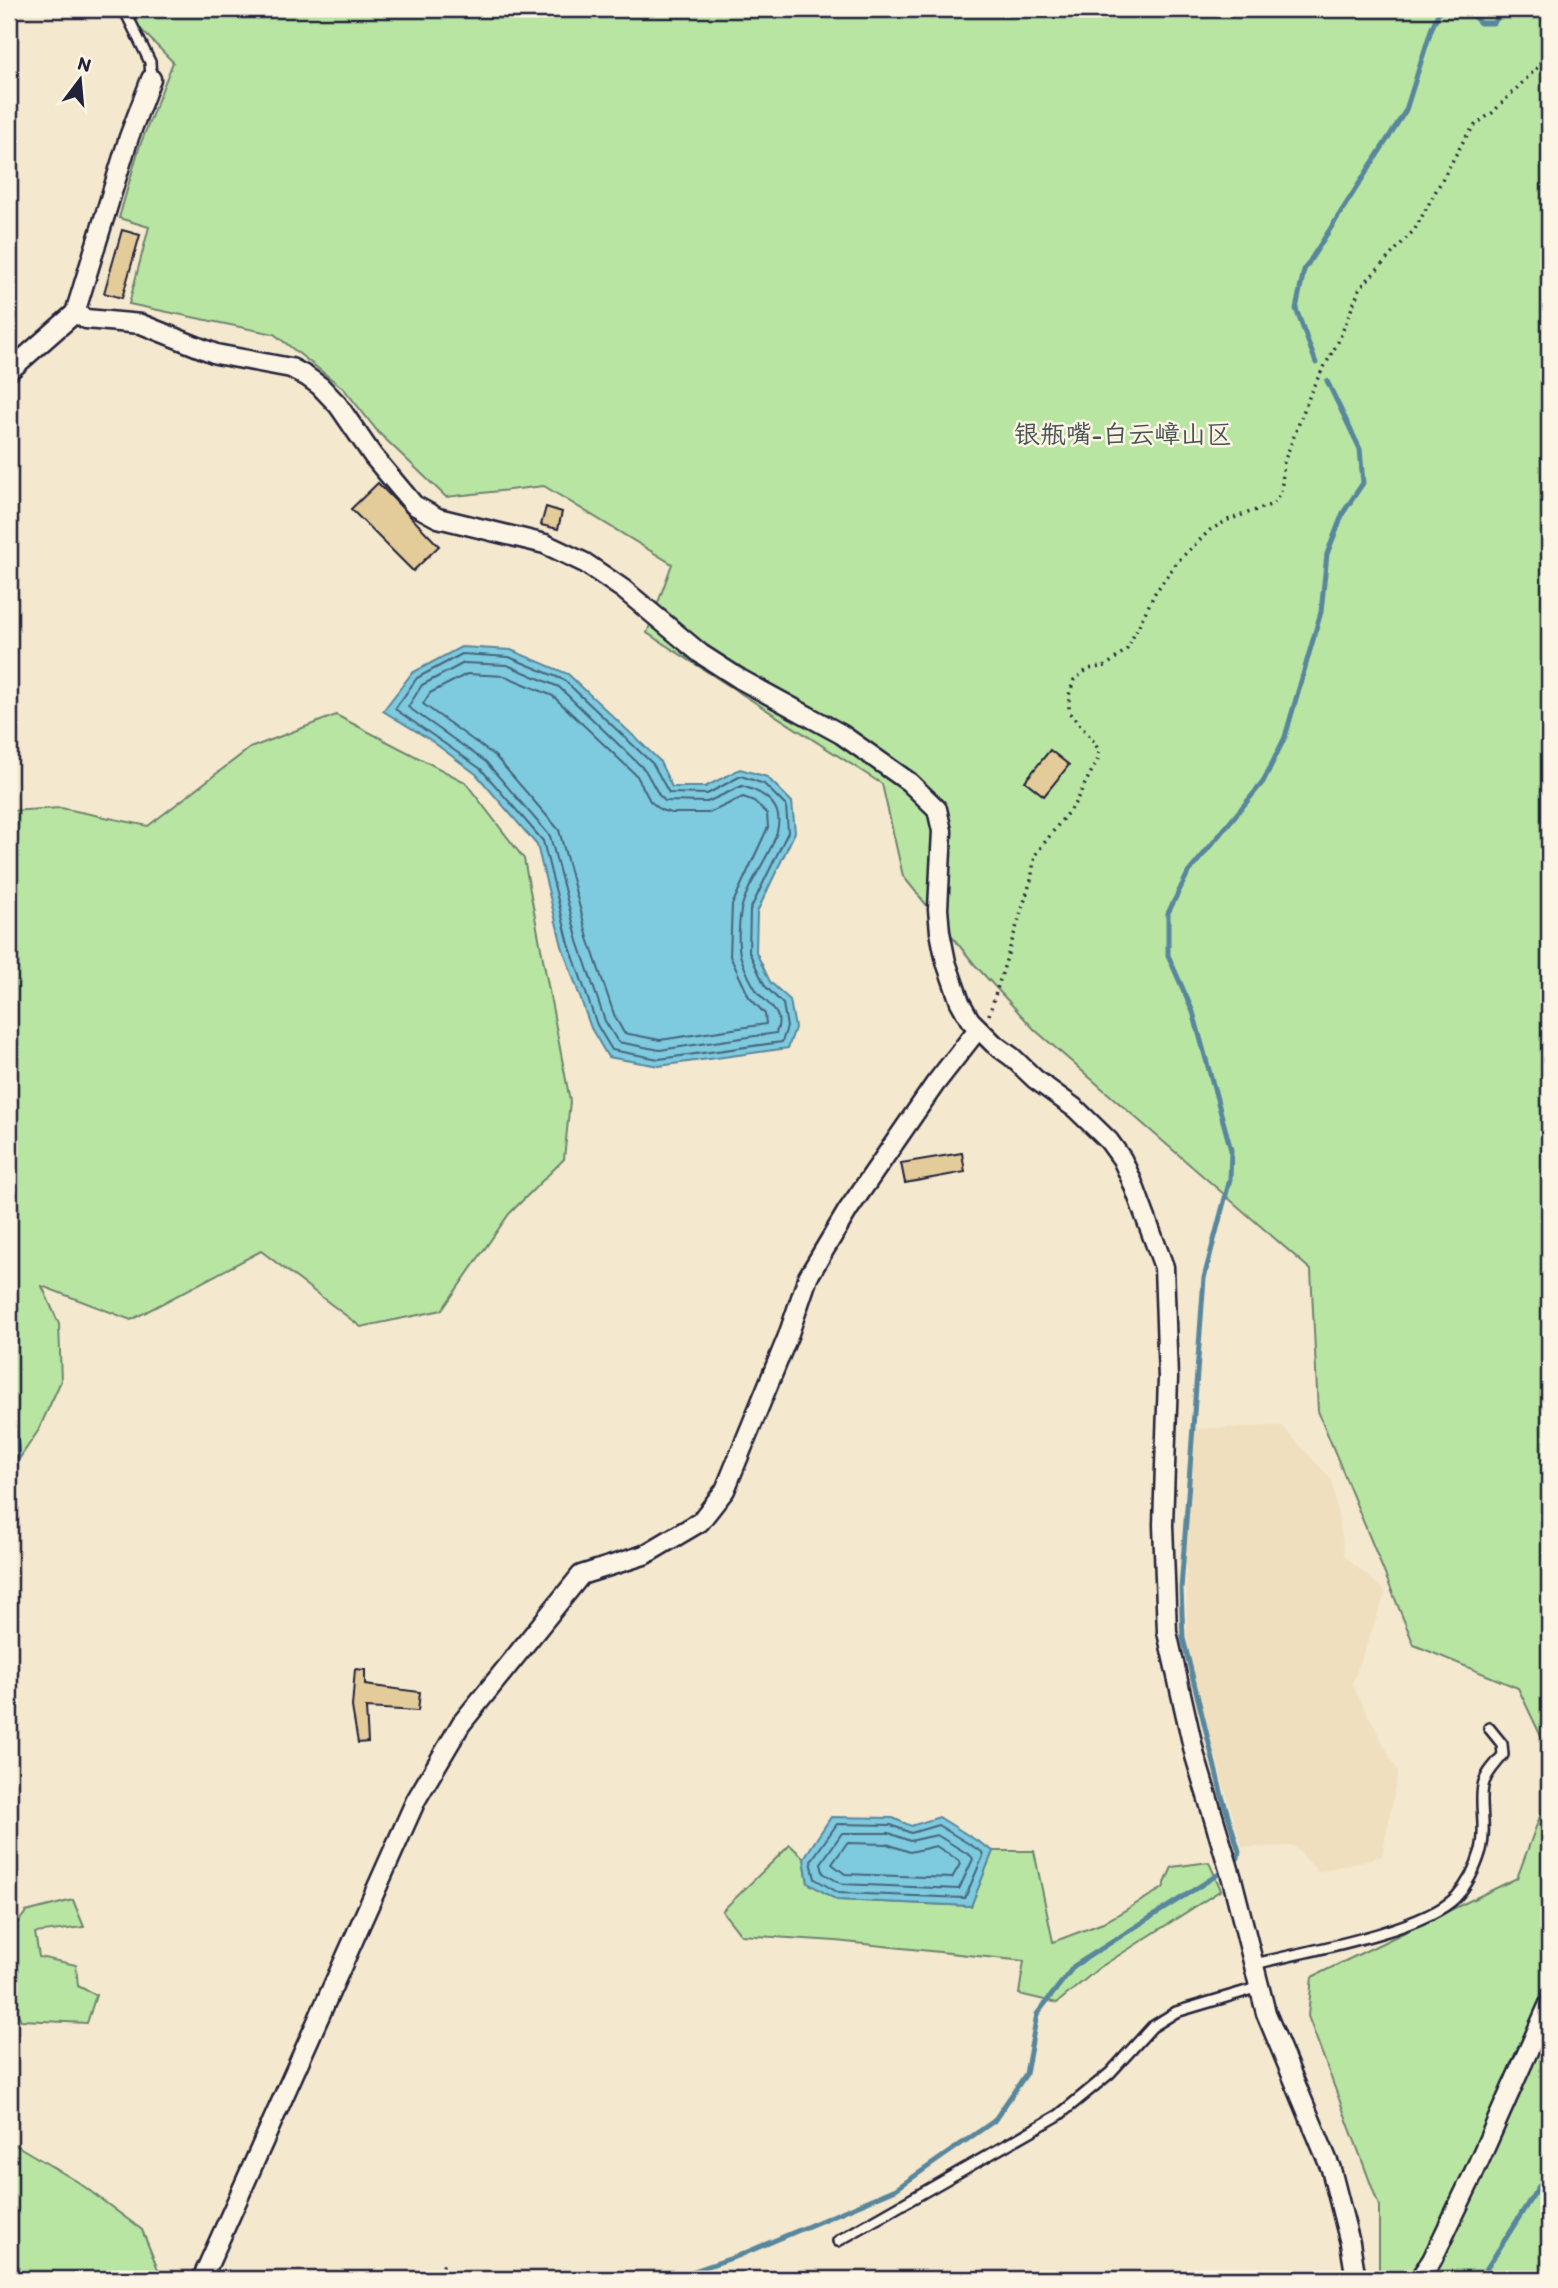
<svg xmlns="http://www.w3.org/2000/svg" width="1558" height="2288" font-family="Itim,'LXGW WenKai TC',sans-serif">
<rect width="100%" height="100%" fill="#f4e8ce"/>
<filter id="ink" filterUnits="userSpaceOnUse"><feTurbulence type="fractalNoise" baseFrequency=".0143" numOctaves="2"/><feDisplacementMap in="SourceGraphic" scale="14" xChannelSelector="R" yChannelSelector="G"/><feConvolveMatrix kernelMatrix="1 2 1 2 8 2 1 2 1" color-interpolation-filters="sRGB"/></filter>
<g filter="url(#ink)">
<path fill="#efdfbe" d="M1282 1426 1332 1480 1345 1557 1386 1592 1352 1684 1398 1772 1382 1856 1318 1872 1294 1846 1242 1847 1188 1660 1185 1518 1193 1429Z"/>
<path fill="#b9e5a3" stroke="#6e846f" stroke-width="2" d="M121 9H1549V1753L1518 1688 1414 1645 1318 1411 1311 1270 1035 1030 975 965 903 876 882 784 647 633 672 564 544 486 446 497 379 433 344 389 274 334 129 304 149 227 119 218 139 148 173 62Z
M336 715 465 782 524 859 570 1101 564 1159 509 1214 442 1310 361 1327 261 1251 131 1320 42 1286 59 1324 61 1381 38 1431 9 1474V811L61 808 148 826 250 748Z
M1549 1792V2279H1379V2206L1308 2016 1312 1977 1517 1878Z
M790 1845 804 1858 808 1883 837 1900 971 1906 993 1851H1034L1053 1942 1103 1923 1163 1888 1172 1867 1209 1862 1221 1890 1099 1968 1057 2003 1019 1994 1024 1961 836 1941 741 1935 722 1911Z
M73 1900 84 1927 35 1933 39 1957 76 1965 78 1986 96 1995 87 2023 21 2020 9 1998V1934L26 1912Z
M9 2141 78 2182 142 2230 162 2279H9Z"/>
<path fill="#7ecade" stroke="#59879d" stroke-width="2" d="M461 647 511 650 568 674 659 760 672 787H705L740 769 767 777 792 802 795 832 757 912 756 952 770 982 790 1000 795 1028 788 1048 659 1066 608 1057 591 1028 562 946 537 845 476 774 429 739 383 711 412 673Z
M831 1817 893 1818 911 1826 939 1817 993 1851 971 1906 837 1900 808 1883 804 1858Z"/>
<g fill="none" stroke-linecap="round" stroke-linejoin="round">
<path stroke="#47657c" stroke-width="2" d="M462 654 509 657 564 680 653 764 669 793 707 794 741 776 764 784 786 806 788 832 750 910 749 952 765 986 783 1004 787 1027 782 1042 659 1059 612 1050 597 1025 569 944 543 841 481 769 395 709 417 678Z
M464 663 507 665 559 687 645 770 659 795 665 801 707 802 742 786C820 809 750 866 741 910 739 922 737 946 741 958 745 969 752 984 758 993 769 1006 785 1013 776 1033L660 1050 618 1042 605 1021 578 941 550 836 486 762 408 707 422 685Z
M467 674 505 676 553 696 637 776 650 801 661 810 671 813H709L743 797 754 801 767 814 768 827 732 905 730 956 749 997 765 1014 766 1024 660 1040 624 1033 615 1017 588 938 559 830 495 756 423 704 430 693Z
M837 1824 891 1825 911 1833 938 1825 982 1852 983 1856 965 1898 839 1893 815 1879 811 1861Z
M842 1833H889L910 1841 937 1835 971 1856 973 1859 959 1889 842 1884 823 1873 821 1863Z
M847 1843 887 1844 910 1852 936 1846 958 1860 960 1864 952 1878 845 1874 832 1864Z"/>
<path stroke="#59879d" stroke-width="5" d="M1466 9 1480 23H1493L1506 9
M1316 363 1296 309 1304 270 1406 110 1431 30 1440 9
M9 1391 18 1454 9 1494
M1232 1863 1238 1858 1239 1851 1222 1796 1183 1638 1181 1589 1204 1278 1230 1179 1231 1150 1193 1012 1168 955V913L1188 873 1263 782 1285 737 1321 612 1327 554 1343 513 1363 483 1360 449 1327 381
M670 2279 738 2256 896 2189 994 2121 1026 2074 1037 2014 1074 1966 1225 1870
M1480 2279 1544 2178 1549 2166"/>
</g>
<path fill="#e3cb9a" stroke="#22223b" stroke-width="2" d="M122 230 140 235 122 298 104 293Z
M378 483 439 546 413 571 351 509Z
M546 507 562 512 558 529 541 525Z
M1050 750 1069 765 1044 796 1025 781Z
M962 1153 965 1172 905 1183 901 1163Z
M355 1669 365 1670V1685L420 1692 418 1711 366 1708 368 1742 358 1743 352 1707Z"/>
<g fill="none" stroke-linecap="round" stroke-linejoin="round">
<g stroke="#22223b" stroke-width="14">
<path id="service" d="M124 9 150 62 151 79
M1254 1964C1303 1952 1423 1931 1456 1897 1468 1884 1476 1867 1481 1850 1487 1827 1479 1806 1483 1786 1485 1774 1496 1764 1503 1755L1502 1744 1489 1728
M838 2241 1059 2115 1110 2073 1152 2027 1176 2012 1260 1987"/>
</g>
<g stroke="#22223b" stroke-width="23">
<path id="minor" d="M75 313 86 319 141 324 216 354 291 368 306 376 320 386 338 405 373 456 414 505 438 518 545 544 585 563 623 589 701 654 740 679 841 734 909 782 937 809 942 831 938 909 940 932 946 962 960 1002 970 1020 994 1044 1012 1057 1035 1079 1076 1109 1109 1141 1122 1159 1132 1181 1164 1267 1168 1378 1163 1525 1167 1632 1195 1756 1232 1879 1266 2013 1331 2169 1350 2243 1356 2279
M9 371 75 313 129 137 151 79
M202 2279 416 1800 461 1724 581 1575 644 1555 700 1522 725 1490 788 1336 808 1277 848 1210 935 1084 978 1029
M1419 2279 1432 2260 1471 2179 1549 2004"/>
</g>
<path stroke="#22223b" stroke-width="3.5" stroke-dasharray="2 5" stroke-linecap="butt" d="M989 1015 1031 880 1035 855 1075 803 1098 759 1099 752 1095 743 1069 712V695L1074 680 1088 669 1106 666 1127 649 1155 593 1178 561 1210 530 1228 520 1273 504 1281 493 1284 462 1313 387 1338 342 1360 288 1415 229 1465 138 1476 124 1492 113 1538 67 1549 44
M437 2279 444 2263"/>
<use href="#service" stroke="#fcf5e5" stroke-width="9"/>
<use href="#minor" stroke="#fcf5e5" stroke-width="18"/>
</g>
</g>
<g text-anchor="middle" stroke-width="5" stroke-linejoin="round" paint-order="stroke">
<g font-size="26" fill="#485355" stroke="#fcf5e5">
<text x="1123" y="443">银瓶嘴-白云嶂山区</text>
</g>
</g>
<rect width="1558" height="2288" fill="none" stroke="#fcf5e5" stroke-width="35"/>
<rect x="18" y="18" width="1523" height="2253" fill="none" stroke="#22223b" stroke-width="2.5" filter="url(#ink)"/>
<g transform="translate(80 80) rotate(16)" stroke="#fcf5e5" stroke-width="5" paint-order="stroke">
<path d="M0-5L12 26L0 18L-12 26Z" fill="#22223b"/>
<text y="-10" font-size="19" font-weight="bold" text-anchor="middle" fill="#22223b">N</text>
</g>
</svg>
